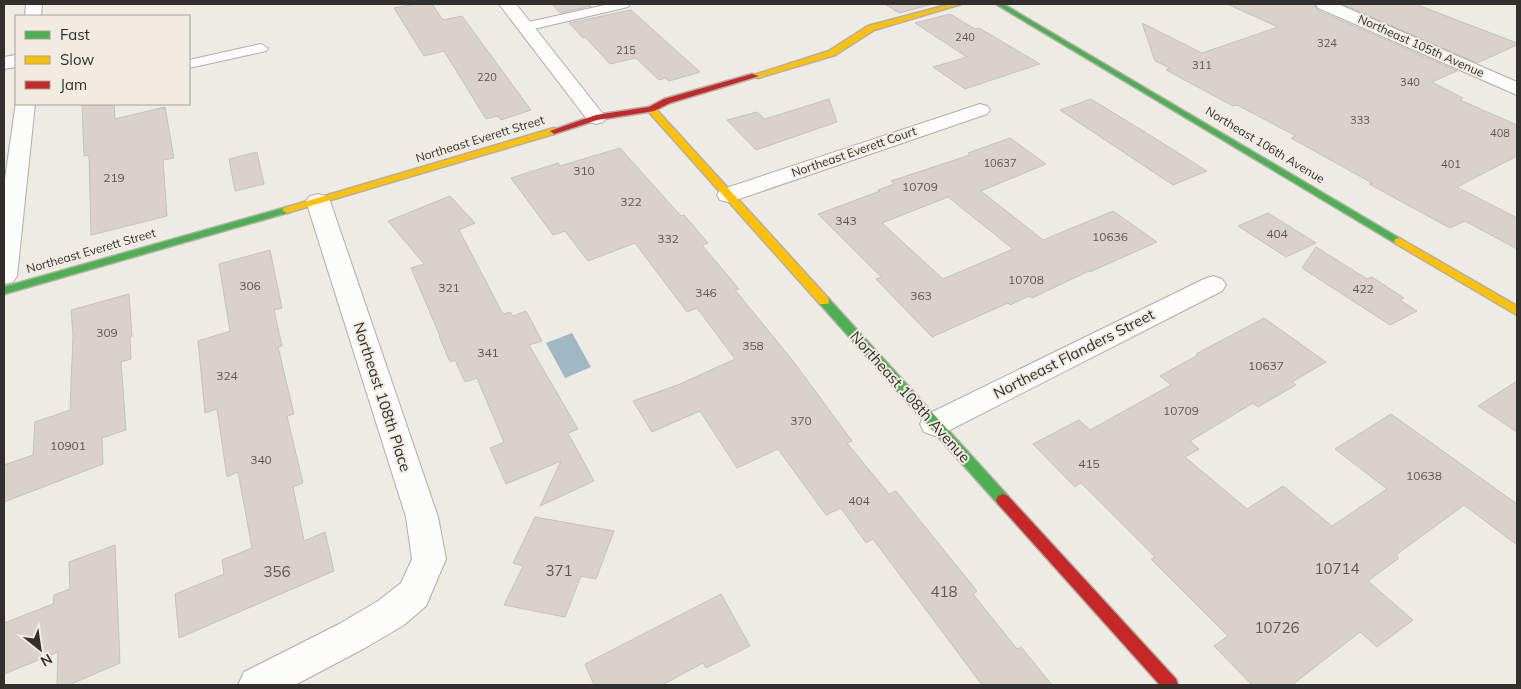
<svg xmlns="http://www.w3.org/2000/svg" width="1521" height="689" font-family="Mulish,sans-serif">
<rect width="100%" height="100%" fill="#eeeae4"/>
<path fill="#a0b7c4" d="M572 333 591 367 565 378 546 343Z"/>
<path fill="#dad0cc" stroke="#c5c1be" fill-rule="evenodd" d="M415 4H432L443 20 462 16 531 110 501 120 498 116 486 119 444 51 424 56 394 8Z
M552 4H588L591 6 560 13Z
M885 4H933L899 13Z
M1227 4H1314L1317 10 1457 71 1432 82 1463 98 1460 100 1517 125V156L1457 187 1517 218V249L1465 221 1450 228 1369 184 1372 183 1291 138 1296 136 1237 105 1233 106 1166 70 1170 68 1155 61 1142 23 1202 53 1278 27Z
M1342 4H1415L1517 43V45L1477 63Z
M631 10 700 72 669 81 665 78 659 80 636 58 610 64 585 37 583 38 569 23Z
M950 14 975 29 979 28 1040 64 965 89 933 67 967 57 915 23Z
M829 99 837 122 756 150 727 120 757 112 765 119Z
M1091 99 1148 134 1207 171 1173 185 1060 110Z
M82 104H114L115 119 165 107 174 158 163 160 167 216 91 235 89 155 84 156Z
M1010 138 1046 164 981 191 1043 240 1113 211 1157 242 1090 272 1089 271 1032 298 1029 296 1010 305 1008 303 932 337 876 279 881 277 818 214 880 191 878 190 894 184 891 181 970 155 968 153ZM948 197 1013 249 943 279 882 223Z
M620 148 681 216 684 215 708 243 702 245 739 289 735 290 793 361 852 441 847 443 889 494 896 491 977 591 973 594 1017 649 1021 647 1052 685H982L873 539 866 543 841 508 826 515 778 449 737 468 700 411 652 432 633 401 680 384 735 359 697 308 687 312 635 243 588 261 565 231 553 235 511 178 558 163 560 166Z
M257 152 264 184 235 191 229 159Z
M450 196 475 223 459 230 503 314 510 312 513 316 526 311 542 341 529 345 578 429 568 433 594 481 540 506 561 461 506 484 490 448 504 442 477 378 465 382 455 360 450 362 439 336H440L411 268 424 264 388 221Z
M1268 213 1316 243 1286 257 1238 226Z
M1316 247 1367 279 1372 277 1404 298 1400 300 1417 311 1390 325 1302 268Z
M270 250 282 308 274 310 282 346 278 347 294 414 287 416 303 483 293 487 304 541 325 532 334 571 179 638 175 594 224 574 222 560 252 548 238 472 227 477 217 409 205 413 198 341 230 331 219 264Z
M129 294 132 336 130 337 131 359 121 362 126 430 102 438 103 464 4 502V465L33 455 35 422 70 410 73 336 71 310Z
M1264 318 1326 362 1292 382 1296 385 1258 407 1253 403 1190 441 1199 449 1185 457 1247 509 1283 486 1332 526 1387 489 1335 449 1391 414 1517 504V545L1464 505 1396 555 1399 558 1368 581 1413 620 1377 647 1360 632 1292 685H1252L1214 646 1228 636 1151 559 1155 557 1081 483 1075 487 1033 444 1079 420 1090 430 1171 385 1160 376 1198 355 1196 354Z
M1517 381V432L1478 406Z
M535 517 614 531 596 579 581 576 565 617 504 605 523 566 513 563Z
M115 545 120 663 69 685H57L58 652 4 674V623L53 604 54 595 70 589 69 562Z
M721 594 750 646 706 668 703 663 662 685H594L585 664Z"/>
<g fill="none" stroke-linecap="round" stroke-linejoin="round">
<g stroke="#b0aea9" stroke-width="2">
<path id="lane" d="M609 4H630L628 7 525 31 519 27 520 24Z
M261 44 268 48 266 51 189 68V60Z"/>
</g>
<g stroke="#b0aea9" stroke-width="2">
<path id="street" d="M26 4H42L41 16H25Z
M499 4H516L603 114 606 118 603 122 596 124 589 122Z
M1316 4H1338L1517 82V95L1318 8Z
M16 55V67L4 69V57Z
M16 102V104H35L17 276 13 282 4 284V186Z
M980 104 987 106 990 110 987 114 736 200 728 202 720 200 717 195 720 190Z
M318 194 326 196 330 201 438 517 446 559 426 606 404 625 365 648 295 685H238L244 672 339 624 378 601 401 583 412 559 406 517 306 201 310 196Z
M1213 276 1222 279 1226 285 1222 291 946 432 935 436 924 432 920 424 924 416 1204 279Z"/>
</g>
<g stroke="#b0aea9" stroke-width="3">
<path id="fast" d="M996 4H1003L1404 241 1403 243H1395Z
M287 207 292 210 290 212 4 294V287Z
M824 297 828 298 1008 496 1010 500 1008 504 1003 506 998 504 820 304 819 301 820 298Z"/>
</g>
<g stroke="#b0aea9" stroke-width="3">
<path id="slow" d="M951 4H961L874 30 835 55 758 78 751 76 829 51 868 26Z
M648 107H654L828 298 829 301 828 304H820L648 111Z
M554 128 558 131 557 133 290 212 287 213 282 210 284 208Z
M1399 238 1517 306V315L1395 243 1394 241 1395 239Z"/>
</g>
<g stroke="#b0aea9" stroke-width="3">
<path id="jam" d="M752 74 759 76 670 103 654 111 597 120 554 134 550 131 596 115 649 107 664 99Z
M1003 494 1008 496 1176 679 1178 685H1160L998 504 996 500 998 496Z"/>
</g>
<use href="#lane" fill="#fcfcfb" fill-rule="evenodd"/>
<use href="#street" fill="#fcfcfb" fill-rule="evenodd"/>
<use href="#fast" fill="#4caf50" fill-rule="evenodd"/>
<use href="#slow" fill="#ffc107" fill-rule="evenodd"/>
<use href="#jam" fill="#c62828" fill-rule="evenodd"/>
</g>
<g text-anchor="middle" stroke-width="4" stroke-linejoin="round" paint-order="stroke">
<g font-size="11" fill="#5c5754">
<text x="965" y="41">240</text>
<text x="1327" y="47">324</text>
<text x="626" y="54">215</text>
<text x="1202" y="69">311</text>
<text x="487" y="81">220</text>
<text x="1410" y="86">340</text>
<text x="1360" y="124">333</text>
<text x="1500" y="137">408</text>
<text x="1000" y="167">10637</text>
<text x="1451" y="168">401</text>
</g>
<g font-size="12" fill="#322f2c" stroke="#f1ebe1">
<text transform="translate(1421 46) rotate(24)" y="4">Northeast 105th Avenue</text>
<text transform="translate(480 139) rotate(-17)" y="4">Northeast Everett Street</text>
<text transform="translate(1265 145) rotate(31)" y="4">Northeast 106th Avenue</text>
<text transform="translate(854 152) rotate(-19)" y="4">Northeast Everett Court</text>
<text transform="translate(91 251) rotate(-16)" y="4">Northeast Everett Street</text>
</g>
<g font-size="12" fill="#5c5754">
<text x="584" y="175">310</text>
<text x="114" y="182">219</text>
<text x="920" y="191">10709</text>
<text x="631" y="206">322</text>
<text x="846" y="225">343</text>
<text x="1277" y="238">404</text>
<text x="1110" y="241">10636</text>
<text x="668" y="243">332</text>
<text x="1026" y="284">10708</text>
<text x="250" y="290">306</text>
<text x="449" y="292">321</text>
<text x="1363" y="293">422</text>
<text x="706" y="297">346</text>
<text x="921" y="300">363</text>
<text x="107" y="337">309</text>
<text x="753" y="350">358</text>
<text x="488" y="357">341</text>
<text x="1266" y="370">10637</text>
<text x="227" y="380">324</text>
<text x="1181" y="415">10709</text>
<text x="801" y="425">370</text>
<text x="68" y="450">10901</text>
<text x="261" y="464">340</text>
<text x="1089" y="468">415</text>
<text x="1424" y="480">10638</text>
<text x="859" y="505">404</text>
</g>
<g font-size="15" fill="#322f2c" stroke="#f1ebe1">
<text transform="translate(1074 354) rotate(-27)" y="5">Northeast Flanders Street</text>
<text transform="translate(382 397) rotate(72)" y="5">Northeast 108th Place</text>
<text transform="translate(910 397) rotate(48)" y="5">Northeast 108th Avenue</text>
</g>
<g font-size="15" fill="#5c5754">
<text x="1337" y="574">10714</text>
<text x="559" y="576">371</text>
<text x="277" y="577">356</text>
<text x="944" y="597">418</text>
<text x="1277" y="633">10726</text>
</g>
</g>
<rect width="1521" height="689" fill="none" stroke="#322f2c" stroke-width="10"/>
<rect x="15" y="15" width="175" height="90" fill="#f1ebe1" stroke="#a5a099"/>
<rect x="25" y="31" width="25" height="8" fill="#4caf50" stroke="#a5a099"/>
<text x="60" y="40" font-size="15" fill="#322f2c">Fast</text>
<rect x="25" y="56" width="25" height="8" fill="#ffc107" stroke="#a5a099"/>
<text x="60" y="65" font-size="15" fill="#322f2c">Slow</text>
<rect x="25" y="81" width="25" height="8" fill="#c62828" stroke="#a5a099"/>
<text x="60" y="90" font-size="15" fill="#322f2c">Jam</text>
<g transform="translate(40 649) rotate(150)" stroke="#f1ebe1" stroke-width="4" paint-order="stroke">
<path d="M0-4L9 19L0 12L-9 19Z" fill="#322f2c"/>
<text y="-8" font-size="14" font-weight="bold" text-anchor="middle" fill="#322f2c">N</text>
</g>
</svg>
